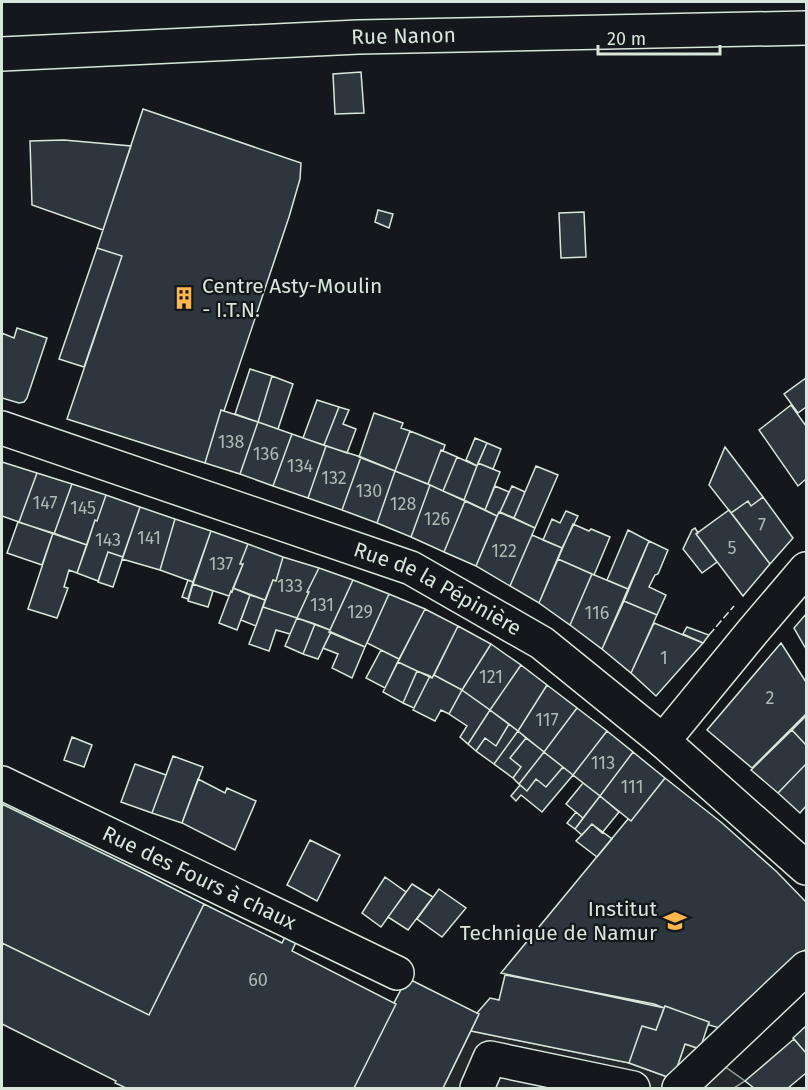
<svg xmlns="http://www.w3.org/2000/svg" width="808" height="1090" font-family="'Fira Sans',sans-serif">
<rect width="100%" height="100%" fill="#14181c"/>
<path fill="#24282b" stroke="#939e99" stroke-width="1.5" d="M471 1031 629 1063 673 1079 685 1044 700 1049 745 1081 734 1088H443Z"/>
<path fill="#2c363c" stroke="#d8e6dc" stroke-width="1.5" d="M361 72 364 113 335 114 333 74Z
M143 109 301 163 300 179 289 217 224 411 221 410 205 463 67 419 122 256 97 248Z
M64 140 131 146 103 230 32 205 30 141Z
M378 210 393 214 389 228 375 222Z
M584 212 586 257 561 258 559 213Z
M97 248 122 256 84 367 59 359Z
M17 328 47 338 27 398 24 402 19 403 2 398V333L14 338Z
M250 369 272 376 258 422 235 414Z
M272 376 293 384 278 429 258 422Z
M806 378V407L798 413 784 394Z
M317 400 339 407 324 445 303 438Z
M791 405 806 426V479L798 486 759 430Z
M339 407 349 410 343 424 356 429 347 453 324 445Z
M221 410 258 422 240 474 205 463Z
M374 413 403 423 401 428 410 431 395 471 359 457Z
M258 422 292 434 273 486 240 474Z
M410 431 445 445 443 451 441 450 428 484 395 471Z
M292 434 326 446 308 498 273 486Z
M475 438 487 443 477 466 466 460Z
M487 443 501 449 493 469 478 463Z
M326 446 361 457 342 510 308 498Z
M725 447 763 497 751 506 748 501 731 513 709 485Z
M441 450 457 457 443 491 428 484Z
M361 457 395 471 377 523 342 510Z
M457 457 477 466 464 500 443 491Z
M2 462 37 473 19 522 2 516Z
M478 463 500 472 485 510 464 500Z
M536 466 558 475 535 528 514 518Z
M395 471 430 485 411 537 377 523Z
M37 473 72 484 54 534 19 522Z
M72 484 106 495 97 521 95 520 87 545 54 534Z
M430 485 465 501 444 552 411 537Z
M495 486 509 492 500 512H499L497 516 485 510Z
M512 486 525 492 514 518 500 512Z
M106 495 140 507 123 557 108 552 98 581 77 573 95 520 97 521Z
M763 497 793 538 770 564 731 513 748 501 751 506Z
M465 501 497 516 476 566 444 552Z
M140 507 175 519 160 570 122 559Z
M729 510 770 564 743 596 696 534Z
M566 511 578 516 562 548 543 540 552 519 560 523Z
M499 512 535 528 510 586 476 566Z
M175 519 211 531 193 582 160 570Z
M18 522 53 533 42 565 7 553Z
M573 524 589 531 591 529 610 537 594 575 558 559Z
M695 528 698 533 696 534 717 562 702 573 683 549 692 530Z
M628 530 649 541 628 589 607 580Z
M211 531 248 544 240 564H243L232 592 231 591 229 596 193 584Z
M53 533 87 545 77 573 69 570 64 587 68 588 57 618 28 609Z
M532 535 562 548 539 603 510 586Z
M649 541 668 550 658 574 655 575 649 587 666 595 657 615 624 601Z
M248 544 283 557 276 581 273 580 265 600 233 588 243 564H240Z
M108 552 123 557 113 587 98 582Z
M283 557 319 568 307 592H309L297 618 263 607 273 580 276 581Z
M558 559 592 574 570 625 539 603Z
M319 568 353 580 330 630 297 618 309 592H307Z
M592 574 628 589 602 649 570 625Z
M188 580 193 582 188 599 182 597Z
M353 580 389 594 365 647 329 632Z
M193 584 213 591 208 607 188 601Z
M233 588 250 595 237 630 219 623 231 591 232 592Z
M389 594 425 609 399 659 367 643Z
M250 595 265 600 256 626 241 620Z
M624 601 657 615 631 673 602 649Z
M263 607 297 618 290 634 276 630 269 651 249 644Z
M425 609 458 626 432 678 398 662Z
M806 614V649L794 628Z
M297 618 315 624 303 654 285 646Z
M654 623 703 643 656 696 631 673Z
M315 624 330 630 329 632H331L318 659 303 654Z
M458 626 491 644 462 690 434 675Z
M687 627 709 635 703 643 683 634Z
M331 632 365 647 352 678 332 668 338 654 323 648Z
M781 643 806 682V714L752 768 707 730Z
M491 644 521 665 490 710 462 690Z
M381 650 399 659 385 688 366 678Z
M398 662 417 671 403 703 383 692Z
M521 665 547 685 518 731 490 710Z
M417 671 430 676 414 708 403 703Z
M434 675 462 690 449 714 441 710 435 721 413 710 430 676 432 678Z
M547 685 577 708 544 752 518 731Z
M462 690 490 710 468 744 460 737 467 726 449 714Z
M577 708 607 731 573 775 544 752Z
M490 710 509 724 496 746 485 738 476 751 468 744Z
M806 716V745L792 730Z
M509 724 518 731 494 764 476 751 485 738 496 746Z
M792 730 806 745V764L778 793 751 770Z
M518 731 526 738 510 758 521 767 513 778 494 764Z
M607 731 633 752 600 796 573 775Z
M72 737 92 745 84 767 64 760Z
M526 738 544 752 519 784 513 778 521 767 510 758Z
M544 752 563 767 546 787 536 779 527 791 519 784Z
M633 752 665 778 631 821 600 796Z
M173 756 203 767 182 823 152 813Z
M135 764 166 775 152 813 121 802Z
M806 764V806L800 813 778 793Z
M563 767 573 775 542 812 521 795 516 801 511 796 520 785 527 791 536 779 546 787Z
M665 778 722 823 777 872 806 902V949L723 1029 709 1025V1022L665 1006 664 1008 501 973 628 819 631 821Z
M198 779 225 793 227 788 256 801 235 850 182 823Z
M583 783 600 796 583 818 566 804Z
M600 796 619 812 602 833 592 824 582 835 575 829Z
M2 804 145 874 204 904 149 1015 2 943Z
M576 812 583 818 575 829 567 823Z
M592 824 612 839 597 857 576 841Z
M310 840 340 855 317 901 287 885Z
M385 877 406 892 381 927 362 913Z
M412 884 433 897 408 930 388 917Z
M439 889 466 908 442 937 417 919Z
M204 904 282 943 285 937 296 942 292 951 396 1004 354 1088H126L115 1083 116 1081 2 1024V943L149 1015Z
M505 975 654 1004 664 1008 656 1030 642 1026 629 1063 471 1031 479 1014 477 1013 490 998 499 1000Z
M407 978 479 1014 443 1088H354L396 1004 394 1003Z
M665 1006 709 1022 700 1049 685 1044 673 1079 629 1063 642 1026 656 1030Z
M806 1026V1053L793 1038Z
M794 1039 806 1053V1073L788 1088H754L745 1081Z"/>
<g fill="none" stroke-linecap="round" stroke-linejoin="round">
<g stroke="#d8e6dc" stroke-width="36">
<g id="minor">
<path id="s1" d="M2 54 358 37 806 28"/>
<path id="s2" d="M2 428 411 568 542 643 663 741 806 868"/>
<path d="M663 741 754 630 806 569"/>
<path id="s3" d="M2 783 397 973"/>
<path d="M477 1088 490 1058 633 1088"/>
<path d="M679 1088 806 968"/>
</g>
</g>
<use href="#minor" stroke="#14181c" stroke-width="33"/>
<path stroke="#d8e6dc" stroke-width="1.5" stroke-dasharray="8 3" stroke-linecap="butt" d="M709 635 734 606"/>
</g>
<defs>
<g id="building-bare" transform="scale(1.8)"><path d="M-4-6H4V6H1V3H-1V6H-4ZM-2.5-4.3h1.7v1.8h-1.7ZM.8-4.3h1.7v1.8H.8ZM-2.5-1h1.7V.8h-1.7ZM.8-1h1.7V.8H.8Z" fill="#ffb74d" stroke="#14181c" stroke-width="2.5" paint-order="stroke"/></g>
<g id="school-bare" transform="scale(1.8)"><path d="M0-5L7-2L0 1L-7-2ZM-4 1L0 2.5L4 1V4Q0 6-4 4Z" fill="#ffb74d" stroke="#14181c" stroke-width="2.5" paint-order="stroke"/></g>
</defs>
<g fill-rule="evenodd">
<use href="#building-bare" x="184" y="298"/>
<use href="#school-bare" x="675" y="921"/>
</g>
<g text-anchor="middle" stroke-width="4.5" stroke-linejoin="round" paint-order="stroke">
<g font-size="18" fill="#adbab4">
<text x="231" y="448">138</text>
<text x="266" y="460">136</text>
<text x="300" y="472">134</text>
<text x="334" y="484">132</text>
<text x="369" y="497">130</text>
<text x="45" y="509">147</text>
<text x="403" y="510">128</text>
<text x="83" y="514">145</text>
<text x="437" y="525">126</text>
<text x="762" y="531">7</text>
<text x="149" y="544">141</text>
<text x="108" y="546">143</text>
<text x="732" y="554">5</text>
<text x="504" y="557">122</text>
<text x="221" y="570">137</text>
<text x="290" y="592">133</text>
<text x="322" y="611">131</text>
<text x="360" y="618">129</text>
<text x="597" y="619">116</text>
<text x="664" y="664">1</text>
<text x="491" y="683">121</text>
<text x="770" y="704">2</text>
<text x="547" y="726">117</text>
<text x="603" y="769">113</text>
<text x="632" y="793">111</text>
<text x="258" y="986">60</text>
</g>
<g font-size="21" fill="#d8e6dc" stroke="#14181c">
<text dy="7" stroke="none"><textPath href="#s1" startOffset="402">Rue Nanon</textPath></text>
<text dy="7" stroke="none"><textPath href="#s2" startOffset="465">Rue de la Pépinière</textPath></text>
<text dy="7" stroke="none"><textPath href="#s3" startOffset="219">Rue des Fours à chaux</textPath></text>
</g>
<g font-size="21" fill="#d8e6dc" stroke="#14181c" text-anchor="start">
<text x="202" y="293">Centre Asty-Moulin<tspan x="202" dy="24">- I.T.N.</tspan></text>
<text x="657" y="916" text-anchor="end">Institut<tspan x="657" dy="24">Technique de Namur</tspan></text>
</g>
</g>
<rect width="808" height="1090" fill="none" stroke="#d8e6dc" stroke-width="6"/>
<path d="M598 45v9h122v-9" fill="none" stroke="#d8e6dc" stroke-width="3"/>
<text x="607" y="45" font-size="18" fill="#d8e6dc" stroke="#14181c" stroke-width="4.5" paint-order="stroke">20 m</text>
</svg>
